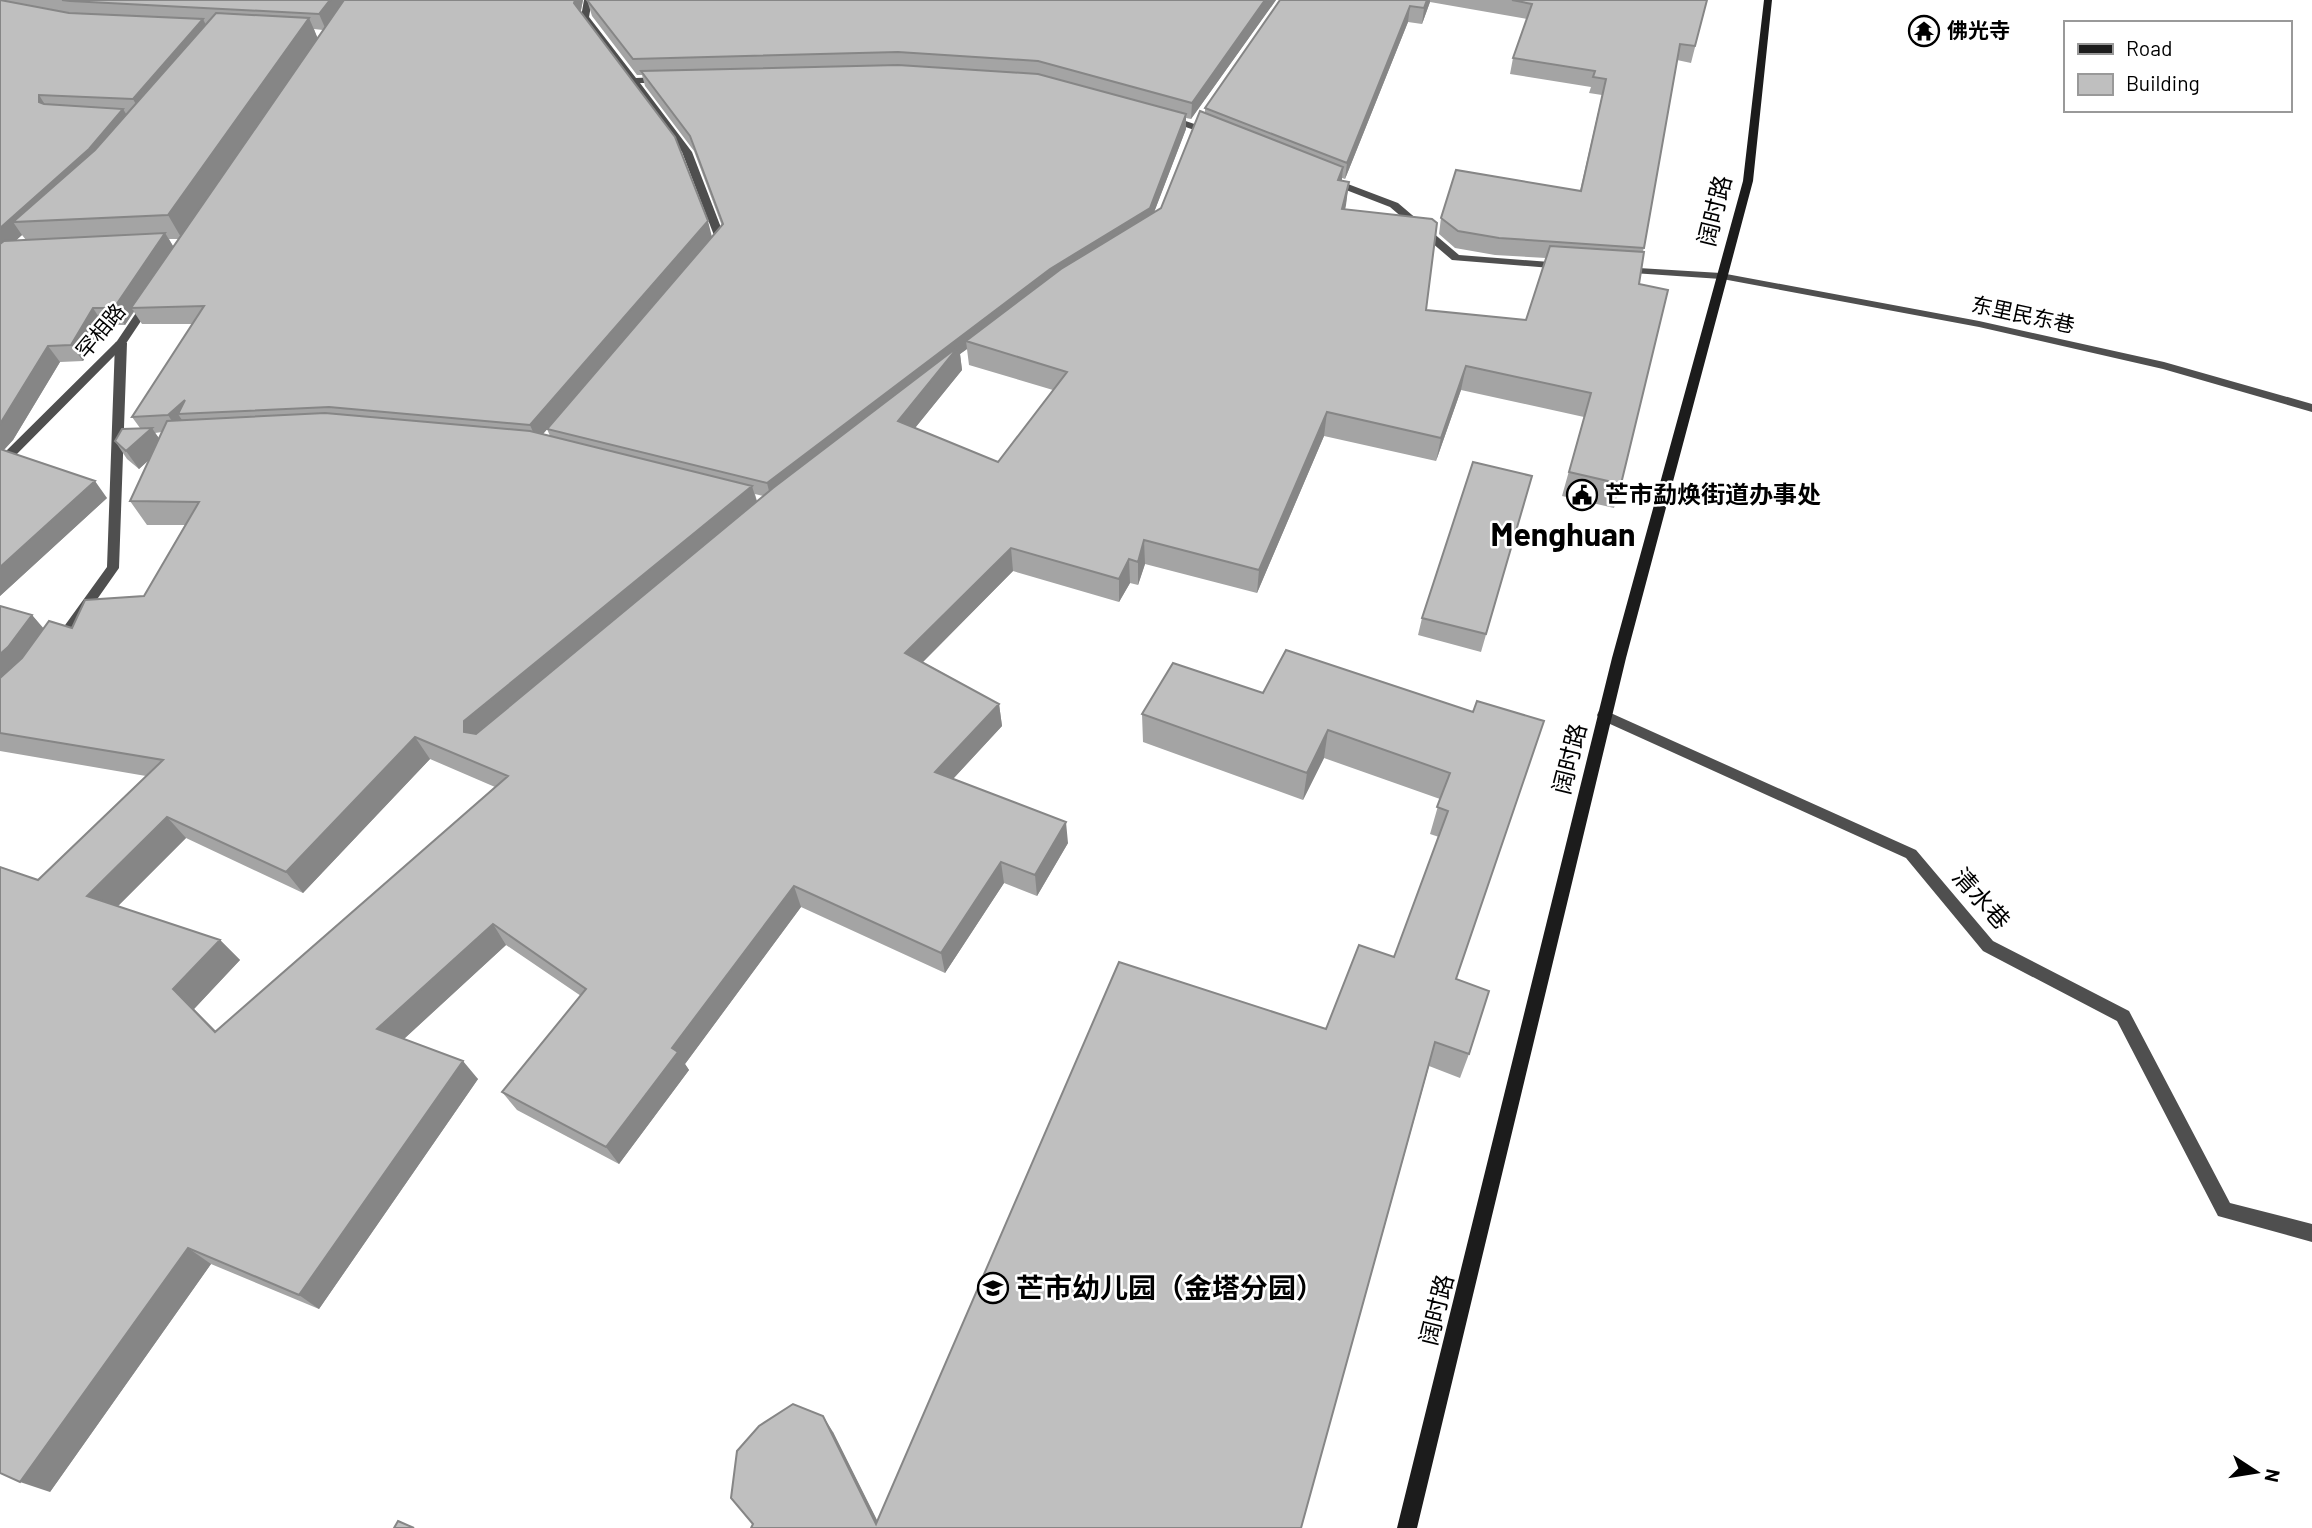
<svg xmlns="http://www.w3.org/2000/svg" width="2312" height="1528" font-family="Barlow,'Noto Sans SC',sans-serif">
<rect width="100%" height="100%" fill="#fff"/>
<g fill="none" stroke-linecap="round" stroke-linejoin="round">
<path fill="#4f4f4f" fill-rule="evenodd" d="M584 0H592L589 17 636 78 660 77 665 80 660 83H640L692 152 725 238 716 249 712 250 707 247 715 238 682 152 581 17Z
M1168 115 1215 131 1217 133 1209 135 1165 120V116Z
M1332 178 1398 203 1459 255 1563 263 1568 266 1563 269 1452 260 1390 207 1328 183 1327 181Z
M1622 267 1721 273 1726 276 1721 279 1618 272V268Z
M121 340 127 343 119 568 65 645 60 647 53 642 55 639 107 567 115 343Z
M1604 710 1916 850 1993 941 2129 1011 2230 1203 2312 1224V1242L2218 1216 2117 1021 1983 951 1906 858 1599 719 1597 715 1599 711Z"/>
<path fill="#4f4f4f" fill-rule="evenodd" d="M1721 273 1979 321 2164 362 2312 404V412L2163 369 1979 327 1717 278 1716 276Z
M148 300 153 303 125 345 4 467 0 468V457L117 341 144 301Z"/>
<path fill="#1c1c1c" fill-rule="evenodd" d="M1764 0H1772L1753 181 1626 658 1417 1528H1397L1612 658 1743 181Z"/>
</g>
<path fill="#a4a4a4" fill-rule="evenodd" d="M0 0H583L581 11 712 237 722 226 694 151 645 86 642 75H637L592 16 587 0H1276L1191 119 1186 118V129L1154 212 1161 208 1205 113V108L1280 0H1707L1691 63 1677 60 1643 252 1639 284 1621 484 1614 508 1562 496 1584 417 1461 390 1436 461 1324 436 1257 593 1145 564 1138 585 1130 583 1119 602 1013 571 923 662 999 704 1002 726 953 779 1068 843 1037 896 1004 883 945 973 801 907 685 1064 689 1070 619 1164 517 1110 502 1092 581 996 506 945 404 1039 478 1079 319 1309 211 1264 50 1492 38 880 146 776 0 751V606L32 615 43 629 72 628 144 596 185 525H147L130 501 150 459 139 469 127 459 115 441 140 428 132 417 193 324H142L134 312 125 325H104L83 361 60 362 13 440 4 450 107 498 0 596ZM1430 2 1527 19 1513 58 1510 74 1591 87 1589 93 1602 95 1580 191 1441 218 1439 234 1455 248 1495 255 1546 258 1526 320 1426 310 1345 209 1349 182 1342 181V178L1345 179 1408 22 1422 24ZM314 29 323 30 317 38ZM22 235 26 240H16ZM169 239H179L173 247ZM967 349 969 365 1053 390 998 462 915 428 962 370 960 354ZM579 392 547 429 550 436 543 434ZM162 432 159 438 155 433ZM755 494 763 496 757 501ZM430 759 495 787 216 1031 194 1009 240 960 220 940 118 906 186 838 303 893Z
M1532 476 1481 652 1418 635 1422 618Z
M1263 693 1473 712 1456 979 1469 1054 1460 1078 1429 1066 1301 1528H751L833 1432 877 1521 1326 1029 1394 957 1439 837 1430 834 1440 799 1324 758 1303 800 1143 742 1142 714Z"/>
<path fill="#868686" d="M330 0H348L326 30 319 14Z
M575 0H583L579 19 574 3Z
M1265 0H1276L1191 119 1192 103Z
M1427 0H1430V2L1422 24 1424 8Z
M1410 6 1408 22 1345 179 1347 163Z
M309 18 319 41 182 239 168 215Z
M203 19 211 35 142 115 133 99Z
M39 95 49 111 39 102Z
M123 109 133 125 13 222 22 235 0 255V228Z
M1186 114V129L1150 223 966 341 967 349 960 354 962 370 902 444 771 499 767 483Z
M1343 167 1341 190 1338 180Z
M1349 182 1346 205 1340 232 1342 209Z
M708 221 712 237 537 441 530 425Z
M165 233 175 249 131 308 134 311 125 325 114 308Z
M93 308 104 325 83 361 71 345Z
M48 346 60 362 13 440 0 454V424Z
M1466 366 1461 390 1436 461 1441 438Z
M185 400 178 414 186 426 179 432 168 415Z
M1327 412 1324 436 1257 593 1259 570Z
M152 428 164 446 139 469 126 451Z
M95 481 107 498 0 596V567Z
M752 486 759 509 477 743 464 732V721Z
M1144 540 1145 564 1138 585V562Z
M1011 548 1013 571 910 675 905 653Z
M1129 559 1130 583 1119 602V579Z
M32 615 52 638 0 696V654Z
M999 704 1002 726 939 794 935 772Z
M1328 730 1324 758 1303 800 1307 773Z
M415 737 430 759 303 893 286 872Z
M167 817 186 838 108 916 87 896Z
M1066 822 1068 843 1037 896 1035 875Z
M1001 862 1004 883 945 973 941 953Z
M794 886 801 907 685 1064 689 1070 619 1164 606 1147 672 1048Z
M493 924 506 945 394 1048 377 1029Z
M220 940 240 960 194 1009 235 1051 215 1032 173 989Z
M463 1061 478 1079 319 1309 299 1295Z
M188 1248 211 1264 50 1492 20 1482Z
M823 1416 833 1432 881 1528 876 1524Z"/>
<path fill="#bfbfbf" stroke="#868686" stroke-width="2" fill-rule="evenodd" d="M0 0 69 13 203 19 133 99 39 95V102L44 104 123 109 89 149 0 228Z
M62 0H330L319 14 70 1Z
M344 0H575L574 3 675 137 708 221 530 425 329 407 178 414 185 400 168 415 132 417 204 306 131 308Z
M587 0H1265L1192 103 1038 61 898 52 633 59Z
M1280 0H1427L1424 8 1410 6 1347 163 1205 108Z
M1512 0H1707L1695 46 1680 44 1644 248 1499 238 1458 231 1441 218 1456 170 1581 191 1606 79 1593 77 1595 71 1513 58 1532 4Z
M216 13 309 18 168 215 13 222 95 150Z
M898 65 1038 74 1186 114 1150 208 1050 269 767 483 547 429 723 224 690 136 641 71Z
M1200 111 1343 167 1338 180 1349 182 1342 209 1432 219 1437 223 1426 310 1526 320 1550 246 1644 252 1639 284 1668 290 1621 484 1569 472 1591 393 1466 366 1441 438 1327 412 1259 570 1144 540 1138 562 1129 559 1119 579 1011 548 905 653 999 704 935 772 1066 822 1035 875 1001 862 941 953 794 886 672 1048 678 1052 606 1147 502 1092 586 989 493 924 377 1029 463 1061 299 1295 188 1248 20 1482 0 1473V867L38 880 163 760 0 733V678L22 658 49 621 72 628 85 600 144 596 199 502 130 501 167 421 325 413 530 431 752 486 464 721V732L476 734 773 488 959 346 898 421 998 462 1067 372 966 341 1061 269 1161 208ZM415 737 508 776 215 1032 173 989 220 940 87 896 167 817 286 872Z
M165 233 114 308H93L71 345 48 346 0 424V244L4 241Z
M152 428 126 451 115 441 122 429Z
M0 449 95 481 0 567Z
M1473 462 1532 476 1486 634 1422 618Z
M0 606 32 615 8 647 0 654Z
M1286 650 1473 712 1477 701 1544 721 1456 979 1489 991 1469 1054 1435 1042 1301 1528H751L753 1524 731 1498 737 1451 759 1426 793 1404 823 1416 876 1524 1119 962 1326 1029 1359 945 1394 957 1448 811 1437 807 1450 773 1328 730 1307 773 1142 714 1173 663 1263 693Z
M398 1521 414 1528H394Z"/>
<defs>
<g id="temple-ring" transform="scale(1.575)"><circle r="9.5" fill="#fff" stroke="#000" stroke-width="1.5"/><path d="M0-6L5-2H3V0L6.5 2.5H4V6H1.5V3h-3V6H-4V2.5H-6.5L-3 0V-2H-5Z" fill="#000"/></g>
<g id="civic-ring" transform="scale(1.575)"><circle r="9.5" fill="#fff" stroke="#000" stroke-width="1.5"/><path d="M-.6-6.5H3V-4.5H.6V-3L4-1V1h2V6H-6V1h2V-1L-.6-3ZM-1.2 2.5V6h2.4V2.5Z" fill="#000"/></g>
<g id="school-ring" transform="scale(1.575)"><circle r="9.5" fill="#fff" stroke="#000" stroke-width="1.5"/><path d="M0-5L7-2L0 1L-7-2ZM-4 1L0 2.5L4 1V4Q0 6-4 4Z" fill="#000"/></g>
</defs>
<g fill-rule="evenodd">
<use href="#temple-ring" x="1924" y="31"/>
<use href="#civic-ring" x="1582" y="495"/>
<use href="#school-ring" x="993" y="1288"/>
</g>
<g text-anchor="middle" stroke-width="5" stroke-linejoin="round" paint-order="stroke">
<g font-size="21" font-weight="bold" fill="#000" stroke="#fff" text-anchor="start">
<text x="1947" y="38">佛光寺</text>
</g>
<g font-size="21" fill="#000" stroke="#fff">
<text transform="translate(2023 315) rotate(12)" y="7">东里民东巷</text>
<text transform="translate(101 331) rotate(-50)" y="7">罕相路</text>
</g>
<g font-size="24" fill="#000" stroke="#fff">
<text transform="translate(1715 211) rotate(-76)" y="8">阔时路</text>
<text transform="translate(1570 759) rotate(-76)" y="8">阔时路</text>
<text transform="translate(1981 899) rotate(48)" y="8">清水巷</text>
<text transform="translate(1437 1310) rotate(-76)" y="8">阔时路</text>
</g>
<g font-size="24" font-weight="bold" fill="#000" stroke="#fff" text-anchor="start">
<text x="1605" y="503">芒市勐焕街道办事处</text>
</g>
<g font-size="28" font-weight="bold" fill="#000" stroke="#fff" text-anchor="start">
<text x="1016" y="1298">芒市幼儿园（金塔分园）</text>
</g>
<g font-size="32" font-weight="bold" fill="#000" stroke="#fff">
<text x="1563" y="546">Menghuan</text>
</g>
</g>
<rect x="2064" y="21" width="228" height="91" fill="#ffffff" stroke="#999999" stroke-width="2"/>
<rect x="2078" y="44" width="35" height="10" fill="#1c1c1c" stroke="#999999" stroke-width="2"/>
<text x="2126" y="56" font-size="21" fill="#000000">Road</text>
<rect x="2078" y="74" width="35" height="21" fill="#bfbfbf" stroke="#999999" stroke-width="2"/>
<text x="2126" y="91" font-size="21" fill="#000000">Building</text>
<g transform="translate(2256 1472) rotate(102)" stroke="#ffffff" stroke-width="5" paint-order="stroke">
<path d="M0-5L12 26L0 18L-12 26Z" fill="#000000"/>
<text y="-10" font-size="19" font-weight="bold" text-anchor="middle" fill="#000000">N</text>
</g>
</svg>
